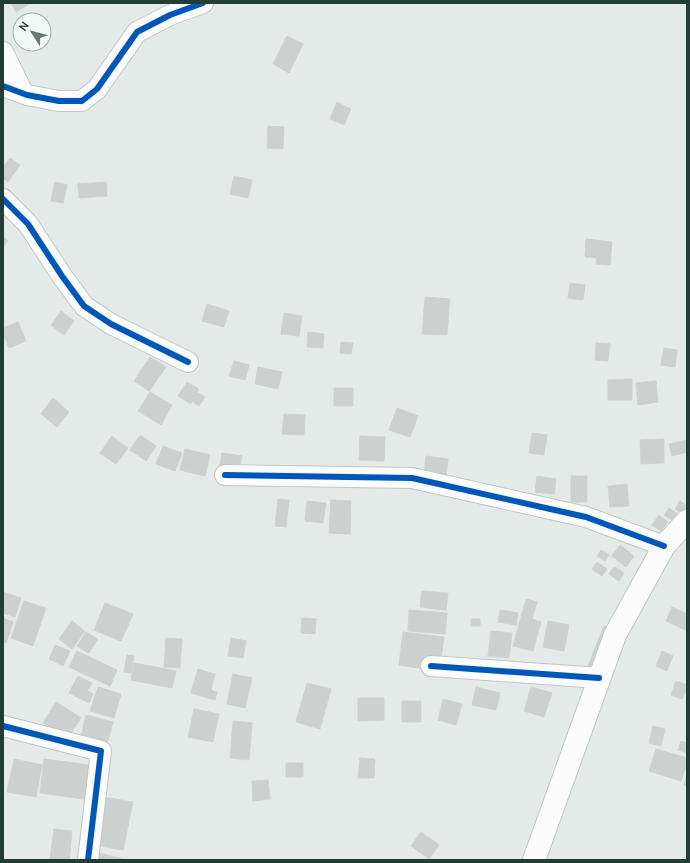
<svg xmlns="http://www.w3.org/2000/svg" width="690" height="863" font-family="Manrope,sans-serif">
<rect width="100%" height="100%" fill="#e4eae7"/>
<path fill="#ccd1cf" stroke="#cdd3d0" d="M11 3H29V4L16 12Z
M44 26 51 36 44 42Z
M287 36 303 44 289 73 273 64Z
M337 102 351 109 344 125 330 119Z
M268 126 284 127 283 149 267 148Z
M10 158 20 165 8 182 3 178V168Z
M234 176 252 180 248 198 230 194Z
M55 182 67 185 63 203 51 201Z
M106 182 107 196 79 198 78 184Z
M3 236 8 241 3 247Z
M586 239 612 242 610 265 596 264 597 258 585 257Z
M570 283 585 285 583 300 568 298Z
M425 297 450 299 447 335 422 334Z
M207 304 229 311 224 327 202 321Z
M61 311 74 321 64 335 51 325Z
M284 313 302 316 299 336 281 334Z
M18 322 26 341 9 348 3 332V328Z
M308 332 324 334 323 348 307 347Z
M341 342 353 343 351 354 340 353Z
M596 343 610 344 608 361 595 360Z
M664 348 677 350 675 367 661 365Z
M150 357 166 367 149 391 134 381Z
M234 361 249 365 245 380 229 376Z
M258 367 282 372 278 389 255 384Z
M632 379V400H608V380Z
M656 381 658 402 638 405 636 383Z
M187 382 199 389 197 392 205 397 199 406 192 401 191 404 178 396Z
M334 388H353V406H334Z
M150 392 172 405 161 425 138 411Z
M53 398 69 412 57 427 41 414Z
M397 408 418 416 410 437 389 430Z
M284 414 305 415 304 435 282 434Z
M532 433 547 435 544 455 529 453Z
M140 435 156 446 146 461 130 450Z
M112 436 128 448 116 464 100 453Z
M360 436 385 437 384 461 359 460Z
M664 439V463L641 464 640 440Z
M687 440V452L672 456 669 444Z
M163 446 182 453 175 471 156 464Z
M185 449 210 455 205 476 180 470Z
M222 453 242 456 238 479 218 476Z
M426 456 448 459 445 486 423 484Z
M537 476 556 479 554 494 535 492Z
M571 476H587V502H571Z
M627 484 629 506 610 507 608 486Z
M278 499 289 500 286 527 275 526Z
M331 500 351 501 350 534 329 533Z
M307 501 326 503 323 523 305 521Z
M680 501 687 506 682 514 675 509Z
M669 508 678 514 673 521 664 515Z
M659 515 668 522 661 531 652 525Z
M620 545 634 556 626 567 612 556Z
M601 550 609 555 605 561 597 556Z
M597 562 607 569 602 576 592 569Z
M614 567 624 573 619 581 609 574Z
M422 591 448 593 446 610 420 607Z
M3 592 21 598 15 617 3 613Z
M526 599 537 602 532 619 541 622 533 651 513 646Z
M24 601 46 608 33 646 11 638Z
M105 603 133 614 121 641 94 630Z
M672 607 687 614V626L685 630 666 621Z
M409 610 447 613 445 634 408 631Z
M500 610 518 613 516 625 498 622Z
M3 618 13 622 6 643 3 642Z
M302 618 316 619 315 634 301 633Z
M471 619H480V626H471Z
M72 621 85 631 72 649 59 639Z
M548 621 569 625 564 651 543 647Z
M604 626 613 630 597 670 588 666Z
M491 631 512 633 509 658 488 656Z
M86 632 98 639 89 653 77 646Z
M403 632 444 637 441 659 427 657 425 669 399 665Z
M166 638 182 639 180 668 164 667Z
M231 638 246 641 243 658 228 656Z
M55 645 70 651 63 666 49 659Z
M77 651 117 670 110 686 69 667Z
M662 651 673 656 667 671 656 666Z
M127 655 134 656 131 673 124 672Z
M134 663 176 671 172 688 131 680Z
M198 669 215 674 211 690 217 692 215 700 191 693Z
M233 674 252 678 245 708 227 704Z
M78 676 92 683 87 691 93 694 89 703 69 693Z
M676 681 687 685V689L682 699 671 695Z
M307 683 331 689 320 729 296 722Z
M98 687 121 694 114 718 90 711Z
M476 687 500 693 496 710 472 705Z
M531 687 552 693 544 717 524 711Z
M358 698H384V720L358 721Z
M443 699 462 704 456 725 438 720Z
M402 701H421V722H402Z
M56 702 81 718 68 738 43 723Z
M194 709 219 714 213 742 188 737Z
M86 715 113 722 106 747 80 741Z
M233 721 252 723 249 760 230 758Z
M653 726 665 729 661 746 649 743Z
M681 741 687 743V753L678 750Z
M656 749 687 758V763L681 781 649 771Z
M360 758 375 759 374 778H358Z
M14 759 42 765 36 797 7 792Z
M44 759 89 765 85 799 40 793Z
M286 763H303V777H286Z
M687 775V786L684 785Z
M268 780 270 799 253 801 252 781Z
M103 797 133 802 123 850 94 845Z
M54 829 72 831 69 860 50 859Z
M421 832 439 845 429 859 411 846Z
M98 853 123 859V860H97Z"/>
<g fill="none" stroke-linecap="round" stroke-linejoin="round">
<g stroke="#c1c7c4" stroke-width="22">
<path id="minor" d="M3 52 23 93
M3 86 27 95 59 101H82L97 89 137 32 170 15 203 3
M3 199 28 224 62 276 84 306 111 324 188 362
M225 475 412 478 586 517 664 546
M431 666 599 678
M3 726 101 751 88 860"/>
</g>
<g stroke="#c0c8c5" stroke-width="24">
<path id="secondary" d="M534 860 615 635 664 546 687 521"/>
</g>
<use href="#minor" stroke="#fbfcfb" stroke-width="20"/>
<use href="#secondary" stroke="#fbfcfb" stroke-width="22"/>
<g stroke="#f3f9f6" stroke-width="8">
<path id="cycleway" d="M3 86 27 95 59 101H82L97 89 137 32 170 15 203 3
M3 199 28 224 62 276 84 306 111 324 188 362
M225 475 412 478 586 517 664 546
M431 666 599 678
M3 726 101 751 88 860"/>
</g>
<use href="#cycleway" stroke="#0057b8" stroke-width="6"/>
</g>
<rect width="690" height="863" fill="none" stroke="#233d36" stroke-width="8"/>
<g transform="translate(32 32) rotate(306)"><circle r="19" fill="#f3f9f6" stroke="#a0aea9"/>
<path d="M0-3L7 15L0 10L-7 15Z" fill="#677a74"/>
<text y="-6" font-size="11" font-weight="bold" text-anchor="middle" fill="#233d36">N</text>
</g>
</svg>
